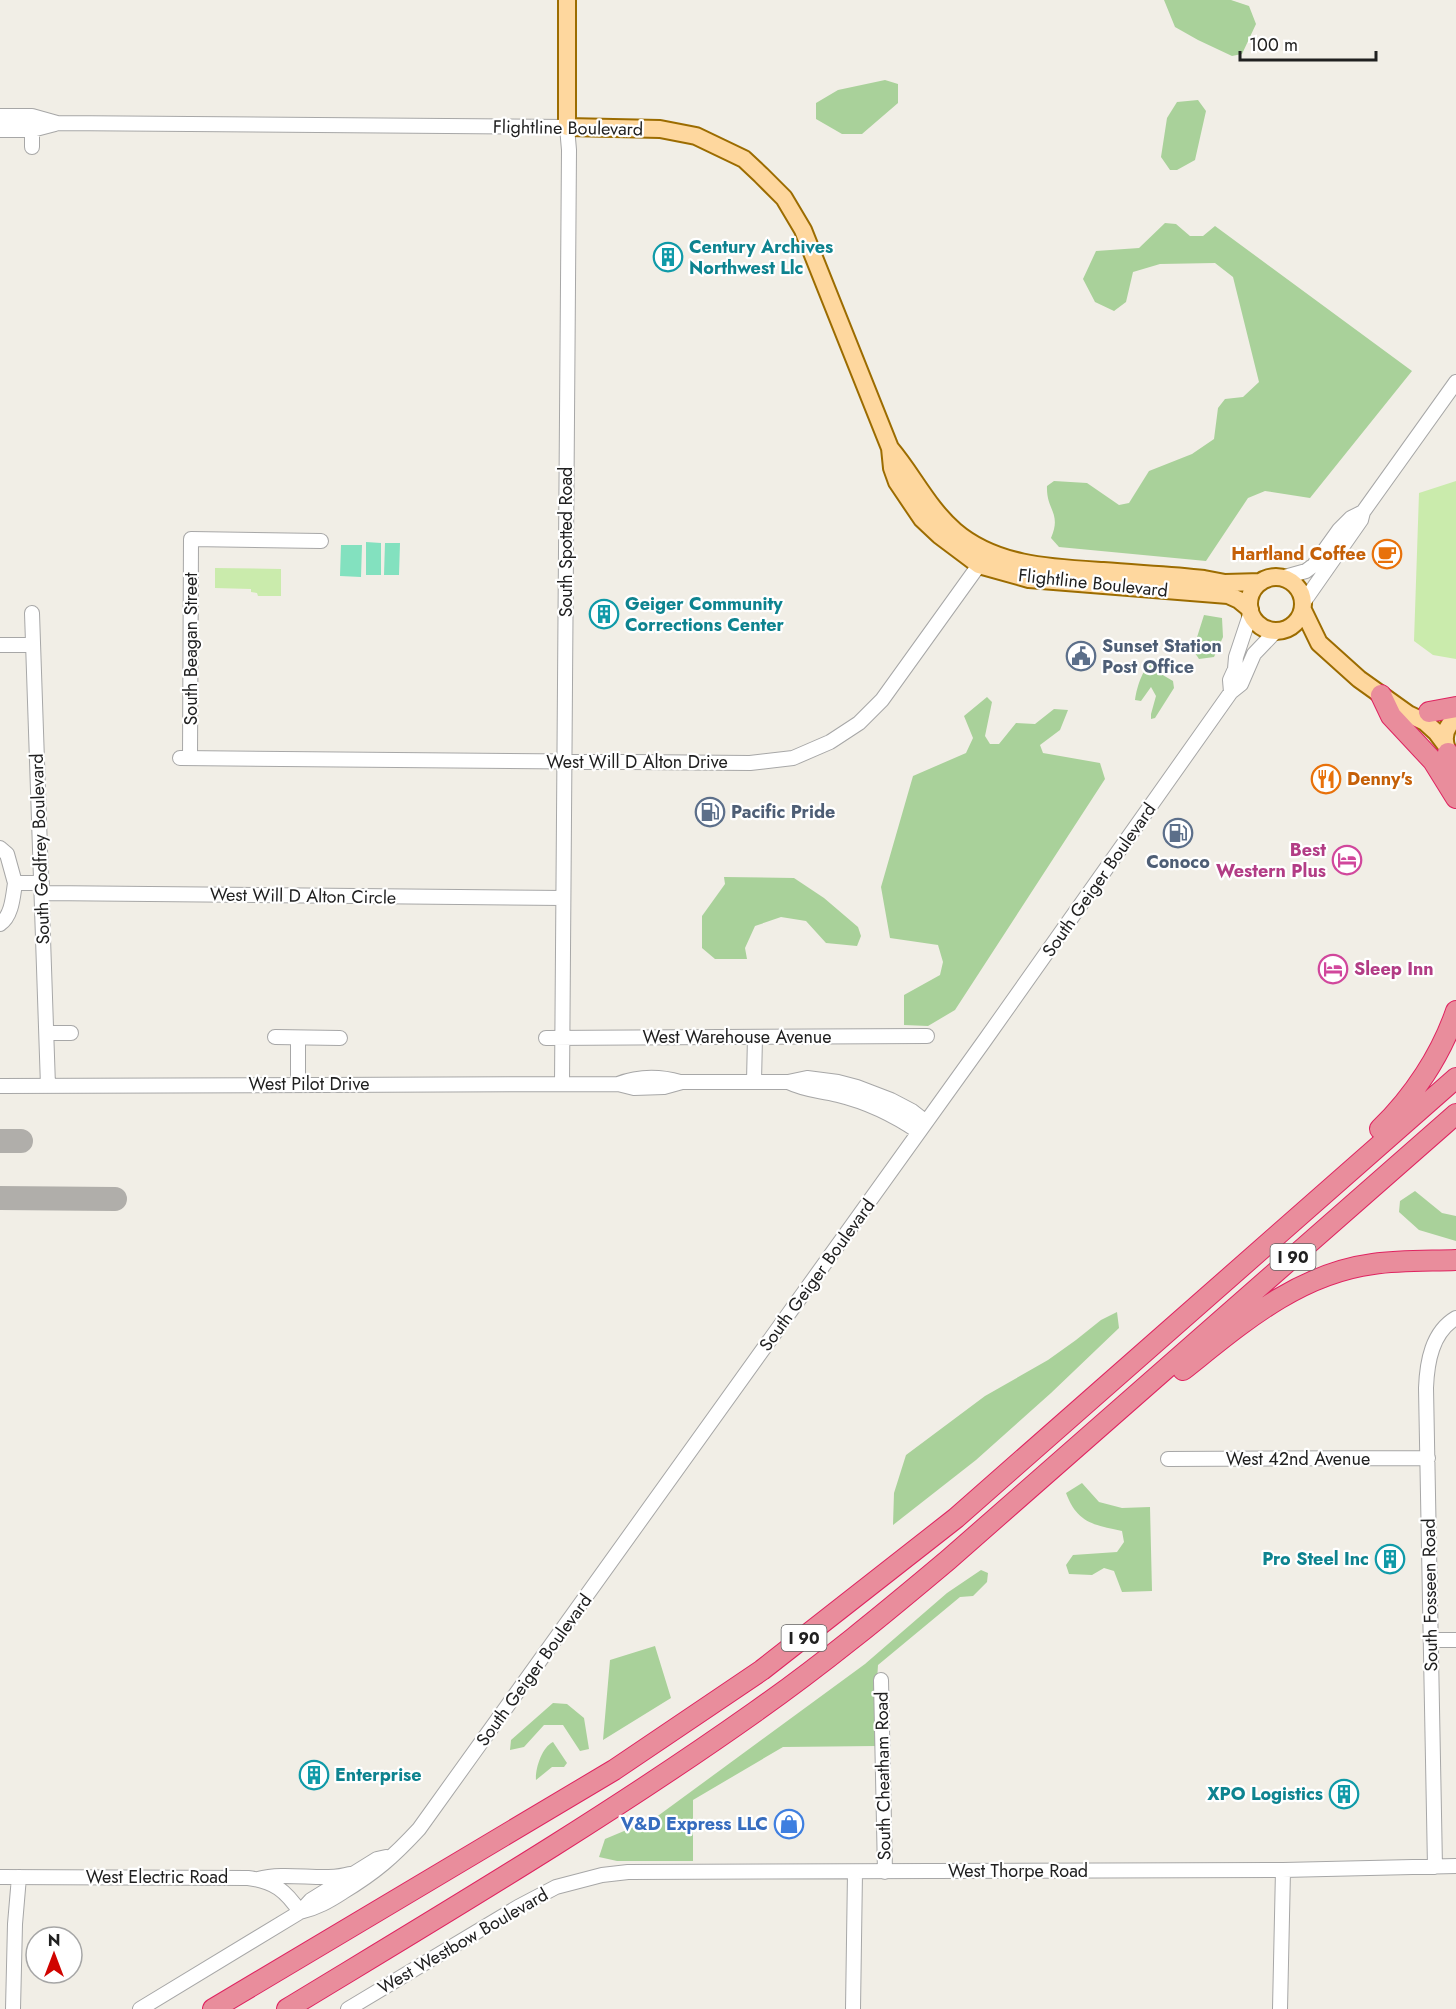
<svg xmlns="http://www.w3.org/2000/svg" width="1456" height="2009" font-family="Jost,sans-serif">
<rect width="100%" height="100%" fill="#f1eee6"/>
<path fill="#caebac" d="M1456 481V659L1433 655 1414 641 1419 493Z
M215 568 281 569V596H258L257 593 251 592V589L215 588Z"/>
<path fill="#a9d19a" d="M1164 0H1231L1249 6 1256 24 1242 54 1232 56 1198 40 1175 27Z
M885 80 898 84V103L862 134H842L816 119V103L838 90Z
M1198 100 1206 111 1195 160 1177 170H1170L1161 157 1167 118 1177 102Z
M1165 223 1176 224 1190 236H1203L1215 226 1412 371 1310 498 1265 491 1248 498 1206 561 1059 547 1051 538C1062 513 1046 510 1047 486L1054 481 1087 483 1119 505 1129 503 1149 471 1192 454 1214 439 1218 408 1225 399 1243 397 1259 382 1233 277 1215 263 1160 264 1133 272 1126 302 1114 311 1095 302 1083 279 1096 251 1139 248Z
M1204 615 1222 618 1223 637 1214 657 1199 659 1193 650Z
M1156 659 1161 674 1173 681 1174 688 1155 718 1151 719V714L1156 696 1151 687 1141 701 1135 700C1137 686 1143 666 1156 659Z
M987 697 992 702 985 736 990 744H999L1016 723 1035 724 1054 709 1068 710 1060 730 1040 745 1043 753 1100 763 1105 779 955 1010 928 1026 904 1025V995L940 975 943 962 938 945 890 938 881 887 913 776 966 753 973 738 964 716Z
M724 877 794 878 824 898 858 927 861 936 857 946 826 943 806 921 781 917 755 926 745 948 747 959H715L702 948V916L725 884Z
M1415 1191 1442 1213 1456 1216V1241L1419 1230 1399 1212 1400 1201Z
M1117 1312 1119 1328 1051 1393 976 1460 893 1525 894 1493 906 1455 985 1396 1048 1360 1076 1340 1101 1320Z
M1082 1483 1099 1502 1122 1508 1150 1507 1152 1591 1122 1592 1114 1571 1104 1568 1092 1575 1069 1574 1066 1565 1073 1555 1117 1552 1124 1542 1122 1531C1094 1525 1077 1523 1066 1493Z
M981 1570 988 1573 987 1582 973 1596 960 1597 878 1665 874 1728 876 1746 783 1747 693 1800V1861H617L599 1857 605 1839 655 1818 865 1664 947 1593Z
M655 1646 671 1698 603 1740 610 1660Z
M553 1703 567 1704 584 1718 589 1749 580 1751 563 1725H544L524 1747 510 1750 511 1740Z
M553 1742 567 1763 564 1767H552L536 1780C535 1769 542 1747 553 1742Z"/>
<path fill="#83e1bf" d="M366 542 381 543V575H366Z
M385 543H400L399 575H384Z
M341 545H362L361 577 340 576Z"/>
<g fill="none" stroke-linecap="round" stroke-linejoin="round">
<path stroke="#b0aeaa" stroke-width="24" d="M0 1141H21
M0 1198 115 1199"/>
<g stroke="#a7a7a7" stroke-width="16">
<path id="minor" d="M0 116H32L57 123 567 127 569 150 562 1084
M32 121V147
M0 130H32L55 124
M1281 578 1306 571 1314 565 1339 530 1351 518 1363 512
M1303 603 1361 520 1363 512 1456 382
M32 613 48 1086
M0 645H33
M1231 692 1230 680 1235 669 1236 657 1251 612
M180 758 750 763 793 758 830 742 859 723 882 700 984 558
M190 758 191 539 321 541
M0 848 7 854 15 883
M43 893 563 898
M0 924C12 916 13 896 15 883H42
M47 1033H71
M275 1037 340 1038
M298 1038V1085
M546 1038 927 1036
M754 1081 755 1037
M788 1082C807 1091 818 1090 838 1095 867 1102 894 1115 919 1132
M618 1084C639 1076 659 1076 680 1082
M0 1086 618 1084 634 1088 664 1087 682 1082H788L807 1078 838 1082 857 1087 891 1100 912 1111 926 1122
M1168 1459 1428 1458
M1431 1640H1456
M881 1680 885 1872
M1435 1867 1426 1388C1427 1362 1432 1332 1456 1318
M0 1877 248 1878C274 1881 286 1891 300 1912
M258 1879C288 1871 323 1882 350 1874
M300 1912 311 1900 377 1859 386 1857
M13 2009 15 1924 19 1877
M140 2009 300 1912C317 1908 329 1901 343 1892 376 1872 393 1857 419 1829L985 1040 1231 692 1241 684 1254 654 1276 631
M348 2009 518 1907 556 1887 602 1875 628 1872 1283 1870 1456 1866
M853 2009 855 1872
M1280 2009 1283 1870"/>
</g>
<g stroke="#9c6c00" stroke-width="20">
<path id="major" d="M567 0V127L660 129 696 136 744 159 761 175 784 198 803 230 890 448C913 475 928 508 955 531 996 566 1052 568 1103 571 1137 574 1171 575 1204 579L1225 583 1261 582
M890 448 892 468 897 482 922 519 939 535 979 565 1029 579 1228 595 1239 600 1250 609
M1249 604a27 27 0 1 1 54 0a27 27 0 1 1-54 0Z
M1303 610 1319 643 1359 679 1408 714 1425 722 1436 732 1445 744
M1447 749C1442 737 1446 726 1456 718"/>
</g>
<g stroke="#df2360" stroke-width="22">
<path id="highway" d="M1381 695 1391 716 1433 761 1456 798
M1429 712 1456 707
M1448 753 1456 778
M1380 1129C1413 1097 1441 1055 1456 1011
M1183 1370C1241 1324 1297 1274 1373 1264 1400 1260 1429 1261 1456 1260
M213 2009 614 1770 762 1670 956 1518 1456 1078
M287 2009C445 1913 604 1819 755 1712 822 1665 885 1613 948 1560L1456 1114"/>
</g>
<use href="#minor" stroke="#fff" stroke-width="14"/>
<use href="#major" stroke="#fed79e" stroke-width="16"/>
<use href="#highway" stroke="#e98d9c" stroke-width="20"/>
</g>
<defs>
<g id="building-ring" transform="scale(1.5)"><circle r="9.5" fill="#fff" stroke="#0f9aa8" stroke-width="1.5"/><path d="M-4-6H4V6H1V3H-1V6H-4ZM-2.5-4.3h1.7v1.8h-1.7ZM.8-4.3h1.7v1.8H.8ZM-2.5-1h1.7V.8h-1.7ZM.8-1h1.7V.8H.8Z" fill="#0f9aa8"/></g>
<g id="cafe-ring" transform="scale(1.5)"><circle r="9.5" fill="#fff" stroke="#e8710a" stroke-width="1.5"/><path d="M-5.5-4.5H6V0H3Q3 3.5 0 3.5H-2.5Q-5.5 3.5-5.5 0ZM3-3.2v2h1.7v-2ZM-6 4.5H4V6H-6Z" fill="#e8710a"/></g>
<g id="civic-ring" transform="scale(1.5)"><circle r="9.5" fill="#fff" stroke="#5c6f8a" stroke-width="1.5"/><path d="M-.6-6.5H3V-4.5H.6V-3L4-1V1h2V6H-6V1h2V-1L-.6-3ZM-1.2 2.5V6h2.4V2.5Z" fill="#5c6f8a"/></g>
<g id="restaurant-ring" transform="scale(1.5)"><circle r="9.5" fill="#fff" stroke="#e8710a" stroke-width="1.5"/><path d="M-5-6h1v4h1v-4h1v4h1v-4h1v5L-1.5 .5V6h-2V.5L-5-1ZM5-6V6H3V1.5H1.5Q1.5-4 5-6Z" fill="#e8710a"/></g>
<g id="fuel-ring" transform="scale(1.5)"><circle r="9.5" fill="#fff" stroke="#5c6f8a" stroke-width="1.5"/><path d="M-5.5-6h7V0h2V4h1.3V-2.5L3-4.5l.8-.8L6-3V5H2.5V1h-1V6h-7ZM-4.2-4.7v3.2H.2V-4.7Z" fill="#5c6f8a"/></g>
<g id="hotel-ring" transform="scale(1.5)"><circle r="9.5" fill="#fff" stroke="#d1479c" stroke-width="1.5"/><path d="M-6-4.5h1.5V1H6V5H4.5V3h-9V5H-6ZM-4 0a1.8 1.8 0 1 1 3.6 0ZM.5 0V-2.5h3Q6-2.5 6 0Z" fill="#d1479c"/></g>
<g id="shop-ring" transform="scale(1.5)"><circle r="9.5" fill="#fff" stroke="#3f7fe0" stroke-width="1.5"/><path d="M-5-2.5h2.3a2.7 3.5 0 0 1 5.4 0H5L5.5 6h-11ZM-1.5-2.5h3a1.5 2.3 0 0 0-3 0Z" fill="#3f7fe0"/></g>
</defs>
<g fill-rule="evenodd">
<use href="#building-ring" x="668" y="257"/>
<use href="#cafe-ring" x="1387" y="554"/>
<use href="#building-ring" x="604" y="614"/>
<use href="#civic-ring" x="1081" y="656"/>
<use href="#restaurant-ring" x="1326" y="779"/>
<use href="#fuel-ring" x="710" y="812"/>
<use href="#fuel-ring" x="1178" y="833"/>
<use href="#hotel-ring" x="1347" y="860"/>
<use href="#hotel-ring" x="1333" y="969"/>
<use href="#building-ring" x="1390" y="1559"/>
<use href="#building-ring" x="314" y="1775"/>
<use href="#building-ring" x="1344" y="1794"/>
<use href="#shop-ring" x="789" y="1824"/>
</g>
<g text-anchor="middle" stroke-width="4.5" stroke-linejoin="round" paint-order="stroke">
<g fill="#fff" stroke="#636363" stroke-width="1.5">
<rect x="1270.5" y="1244" width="45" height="26" rx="4.5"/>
<rect x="781.5" y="1625" width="45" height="26" rx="4.5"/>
</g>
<g font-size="16" font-weight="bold" fill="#202020">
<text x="1293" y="1263">I 90</text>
<text x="804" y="1644">I 90</text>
</g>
<g font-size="18" fill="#202020" stroke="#fff">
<text transform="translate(568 128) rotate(1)" y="6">Flightline Boulevard</text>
<text transform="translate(566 542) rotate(-90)" y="6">South Spotted Road</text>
<text transform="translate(1093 583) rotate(6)" y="6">Flightline Boulevard</text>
<text transform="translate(191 649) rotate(-90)" y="6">South Beagan Street</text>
<text x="637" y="768">West Will D Alton Drive</text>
<text transform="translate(40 849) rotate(-92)" y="6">South Godfrey Boulevard</text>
<text transform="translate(1099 880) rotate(-55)" y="6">South Geiger Boulevard</text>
<text transform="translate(303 896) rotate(1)" y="6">West Will D Alton Circle</text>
<text x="737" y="1043">West Warehouse Avenue</text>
<text x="309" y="1090">West Pilot Drive</text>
<text transform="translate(817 1275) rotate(-54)" y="6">South Geiger Boulevard</text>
<text x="1298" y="1465">West 42nd Avenue</text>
<text transform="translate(1430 1595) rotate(-91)" y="6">South Fosseen Road</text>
<text transform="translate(534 1670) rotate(-54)" y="6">South Geiger Boulevard</text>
<text transform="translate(883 1776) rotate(-91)" y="6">South Cheatham Road</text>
<text x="1018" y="1877">West Thorpe Road</text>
<text x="157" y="1883">West Electric Road</text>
<text transform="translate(463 1941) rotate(-30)" y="6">West Westbow Boulevard</text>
</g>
<g font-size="18" font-weight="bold" fill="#0d838f" stroke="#fff" text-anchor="start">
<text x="689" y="253">Century Archives<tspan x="689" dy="21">Northwest Llc</tspan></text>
<text x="625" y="610">Geiger Community<tspan x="625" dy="21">Corrections Center</tspan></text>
<text x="1369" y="1565" text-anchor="end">Pro Steel Inc</text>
<text x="335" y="1781">Enterprise</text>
<text x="1323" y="1800" text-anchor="end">XPO Logistics</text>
</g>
<g font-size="18" font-weight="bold" fill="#c56008" stroke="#fff" text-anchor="end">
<text x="1366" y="560">Hartland Coffee</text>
<text x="1347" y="785" text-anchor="start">Denny's</text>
</g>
<g font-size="18" font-weight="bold" fill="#4e5e75" stroke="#fff" text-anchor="start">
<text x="1102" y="652">Sunset Station<tspan x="1102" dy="21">Post Office</tspan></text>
<text x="731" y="818">Pacific Pride</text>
<text x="1178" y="868" text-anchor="middle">Conoco</text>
</g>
<g font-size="18" font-weight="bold" fill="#b23c85" stroke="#fff" text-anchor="end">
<text x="1326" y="856">Best<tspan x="1326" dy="21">Western Plus</tspan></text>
<text x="1354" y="975" text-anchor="start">Sleep Inn</text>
</g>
<g font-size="18" font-weight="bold" fill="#366cbe" stroke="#fff" text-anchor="end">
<text x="768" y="1830">V&amp;D Express LLC</text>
</g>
</g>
<g transform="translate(54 1955)"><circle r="28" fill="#ffffff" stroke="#a6a6a6" stroke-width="1.5"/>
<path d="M0-4.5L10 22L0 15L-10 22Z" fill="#d00400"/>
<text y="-9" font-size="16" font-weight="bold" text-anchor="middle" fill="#202020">N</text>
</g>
<path d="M1240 51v9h136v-9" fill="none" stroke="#202020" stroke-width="3"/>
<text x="1249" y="51" font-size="18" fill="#202020" stroke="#ffffff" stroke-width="4.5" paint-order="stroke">100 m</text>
</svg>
